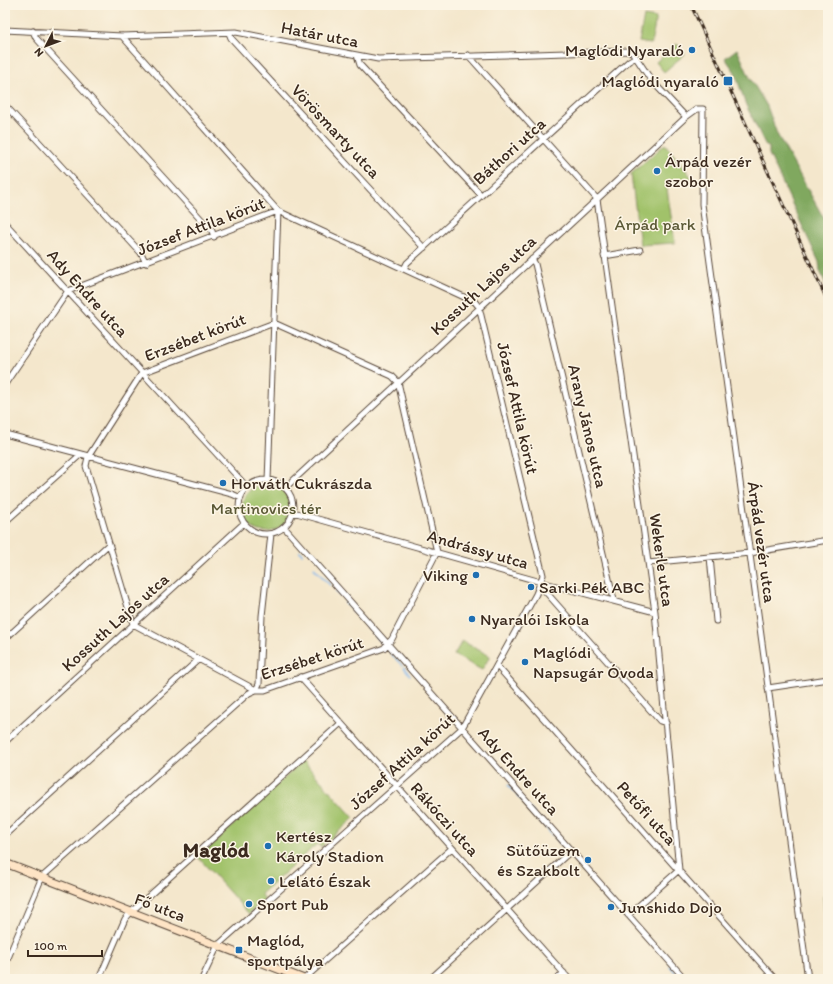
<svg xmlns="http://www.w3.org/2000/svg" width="833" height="984" viewBox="0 0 833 984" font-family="Itim,sans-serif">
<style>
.green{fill:#a1c26b;stroke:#6e7644}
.forest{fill:#80a85f;stroke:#5e693e}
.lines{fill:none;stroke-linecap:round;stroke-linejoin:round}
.stream{stroke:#7db5ed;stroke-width:1.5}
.street-casing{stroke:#574638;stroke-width:7}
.secondary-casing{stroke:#574638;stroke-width:9}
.street{stroke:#fff;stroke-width:5}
.secondary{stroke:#fee4c5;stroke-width:7}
.rail-casing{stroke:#3b2a1e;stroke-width:3}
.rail{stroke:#fcf5e5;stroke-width:1.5;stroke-dasharray:4.5;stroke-linecap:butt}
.poi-dot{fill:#1f6fb2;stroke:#fcf5e5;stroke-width:1.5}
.labels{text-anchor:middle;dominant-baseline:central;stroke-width:3;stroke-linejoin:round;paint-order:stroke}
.street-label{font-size:17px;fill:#3b2a1e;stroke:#fcf5e5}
.poi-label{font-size:17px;fill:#3b2a1e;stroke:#fcf5e5;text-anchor:start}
.park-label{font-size:17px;fill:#5a5835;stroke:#fcf5e5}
.district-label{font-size:21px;font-weight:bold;fill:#3b2a1e;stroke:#fcf5e5}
</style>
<rect width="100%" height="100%" fill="#fcf5e5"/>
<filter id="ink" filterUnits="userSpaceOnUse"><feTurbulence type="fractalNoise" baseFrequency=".025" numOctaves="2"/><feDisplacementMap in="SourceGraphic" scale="8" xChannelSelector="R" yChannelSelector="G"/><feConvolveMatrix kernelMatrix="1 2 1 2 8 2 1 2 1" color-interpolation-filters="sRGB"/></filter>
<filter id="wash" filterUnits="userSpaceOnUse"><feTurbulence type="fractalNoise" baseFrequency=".012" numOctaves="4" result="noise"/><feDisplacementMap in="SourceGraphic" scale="16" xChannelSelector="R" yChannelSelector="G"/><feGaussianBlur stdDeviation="0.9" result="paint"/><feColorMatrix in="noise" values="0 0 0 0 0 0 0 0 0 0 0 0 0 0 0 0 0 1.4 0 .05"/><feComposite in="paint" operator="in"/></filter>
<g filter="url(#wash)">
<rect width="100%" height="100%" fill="#f4e7cc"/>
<path class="green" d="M644,16L656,18L651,44L639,42Z
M677,44L685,54L664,72L656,62Z
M665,144L693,179L666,182L675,243L640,245L631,174Z
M242 508a24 24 0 1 1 48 0a24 24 0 1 1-48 0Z
M462,641L490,656L482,670L454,655Z
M303,761L354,818L321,847L317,844L261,894L265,899L249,914L198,857Z
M828,895V954L823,896Z"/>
<path class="forest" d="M737,49L750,78L767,106L777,134L828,226V289L820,271L819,262L769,154V147L766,146L745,103L735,72L725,58Z"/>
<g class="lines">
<path class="stream" d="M300,551L302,554
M314,568L330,585
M336,591L340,596
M345,602L350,608
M352,610L359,617
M361,619L384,645
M388,649L394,657
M396,659L402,665
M404,667L410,675
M508,785L515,793
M517,795L524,802
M526,805L534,814
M537,817L543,824
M545,826L552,835
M555,837L560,843
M562,846L567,851
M570,854L573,858
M608,896L612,901
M670,966L676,973
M678,975L681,979"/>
</g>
</g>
<g filter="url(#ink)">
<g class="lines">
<g class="street-casing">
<path id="street" d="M5,30L122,36L236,32L378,59L630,51L633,53L651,80L686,117
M33,31L36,38L212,231L214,237
M229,33L231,38L424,248
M122,36L278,211L268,481
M357,55L360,65L481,195
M468,55L597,199L655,612L679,870
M5,105L141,253L146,263
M5,223L248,488
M604,256L640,250
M532,259L535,264L614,600
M404,269L407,263L629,61L636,57
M274,323L392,376L398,382L437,552L392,639L384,648L265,690H256L133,624L86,466L88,457L142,373Z
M5,384L68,291L278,211L475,302L479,307L543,575L536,594L462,728L218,945L202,979
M5,434L232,494L241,498
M239 507a27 27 0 1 1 54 0a27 27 0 1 1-54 0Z
M285,488L686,117L697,109H703L702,204L808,979
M293,512L541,582L655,612
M5,522L80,455
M284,527L685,979
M710,557L716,621
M648,563L750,553L828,540
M541,582L545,591L660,721L666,723
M5,639L108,545
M497,666L775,979
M300,677L569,979
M768,688L828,679
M5,742L244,523
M5,835L198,660
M628,915L679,870
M5,965L42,877L249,693L256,690L259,684L262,616L271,534
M99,979L125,919L131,912L341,723
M304,979L452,848
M430,979L571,851
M557,979L564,973"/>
</g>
<g class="secondary-casing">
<path id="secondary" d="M5,863L304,979"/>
</g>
<use href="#street" class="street"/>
<use href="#secondary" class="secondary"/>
<g class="rail-casing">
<path id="rail" d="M691,5L828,302"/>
</g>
<use href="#rail" class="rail"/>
</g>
</g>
<g class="poi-dot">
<circle cx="692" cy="50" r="4"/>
<rect x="723" y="76" width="10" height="10" rx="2"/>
<circle cx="657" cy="171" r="4"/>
<circle cx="223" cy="483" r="4"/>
<circle cx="476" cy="575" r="4"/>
<circle cx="531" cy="587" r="4"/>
<circle cx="472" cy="619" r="4"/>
<circle cx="525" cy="662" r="4"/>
<circle cx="268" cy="846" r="4"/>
<circle cx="588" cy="860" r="4"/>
<circle cx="271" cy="881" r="4"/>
<circle cx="249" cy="904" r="4"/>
<circle cx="611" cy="907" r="4"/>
<rect x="235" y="946" width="8" height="8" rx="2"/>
</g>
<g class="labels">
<g class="street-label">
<text transform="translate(320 34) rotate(11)">Határ utca</text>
<text transform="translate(336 131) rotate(47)">Vörösmarty utca</text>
<text transform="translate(509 151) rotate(-42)">Báthori utca</text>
<text transform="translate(201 226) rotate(-21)">József Attila körút</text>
<text transform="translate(483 285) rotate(-43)">Kossuth Lajos utca</text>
<text transform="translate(88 293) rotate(48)">Ady Endre utca</text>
<text transform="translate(195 337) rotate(-21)">Erzsébet körút</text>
<text transform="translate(518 408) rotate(77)">József Attila körút</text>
<text transform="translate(588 426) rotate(77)">Arany János utca</text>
<text transform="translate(762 542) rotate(82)">Árpád vezér utca</text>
<text transform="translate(478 549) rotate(16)">Andrássy utca</text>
<text transform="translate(662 560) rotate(82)">Wekerle utca</text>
<text transform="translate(115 622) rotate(-42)">Kossuth Lajos utca</text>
<text transform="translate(312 658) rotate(-18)">Erzsébet körút</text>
<text transform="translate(402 761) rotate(-42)">József Attila körút</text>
<text transform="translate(519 771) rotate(48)">Ady Endre utca</text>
<text transform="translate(647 813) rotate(48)">Petőfi utca</text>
<text transform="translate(445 819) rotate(48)">Rákóczi utca</text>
<text transform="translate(160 907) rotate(21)">Fő utca</text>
</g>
<g class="poi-label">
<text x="684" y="50" text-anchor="end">Maglódi Nyaraló</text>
<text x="719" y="81" text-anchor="end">Maglódi nyaraló</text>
<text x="665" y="161">Árpád vezér<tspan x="665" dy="20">szobor</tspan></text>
<text x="231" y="483">Horváth Cukrászda</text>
<text x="468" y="575" text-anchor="end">Viking</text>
<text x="539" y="587">Sarki Pék ABC</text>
<text x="480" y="619">Nyaralói Iskola</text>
<text x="533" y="652">Maglódi<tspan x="533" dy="20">Napsugár Óvoda</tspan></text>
<text x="276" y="836">Kertész<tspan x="276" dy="20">Károly Stadion</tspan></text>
<text x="580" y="850" text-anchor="end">Sütőüzem<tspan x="580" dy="20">és Szakbolt</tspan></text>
<text x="279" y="881">Lelátó Észak</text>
<text x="257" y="904">Sport Pub</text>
<text x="619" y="907">Junshido Dojo</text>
<text x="247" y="940">Maglód,<tspan x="247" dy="20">sportpálya</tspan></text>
</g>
<g class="park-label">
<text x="655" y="224">Árpád park</text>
<text x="266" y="508">Martinovics tér</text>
</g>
<g class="district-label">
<text x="216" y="849">Maglód</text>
</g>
</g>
<rect width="833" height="984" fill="none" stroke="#fcf5e5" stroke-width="20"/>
<g transform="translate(46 46) rotate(228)" stroke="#fcf5e5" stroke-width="3" paint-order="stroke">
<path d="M0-3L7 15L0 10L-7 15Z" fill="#3b2a1e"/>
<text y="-6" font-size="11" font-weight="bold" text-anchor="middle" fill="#3b2a1e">N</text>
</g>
<path d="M28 950v6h74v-6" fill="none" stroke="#3b2a1e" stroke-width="2"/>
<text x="34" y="950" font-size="12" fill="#3b2a1e" stroke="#fcf5e5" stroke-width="3" paint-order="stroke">100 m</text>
</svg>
